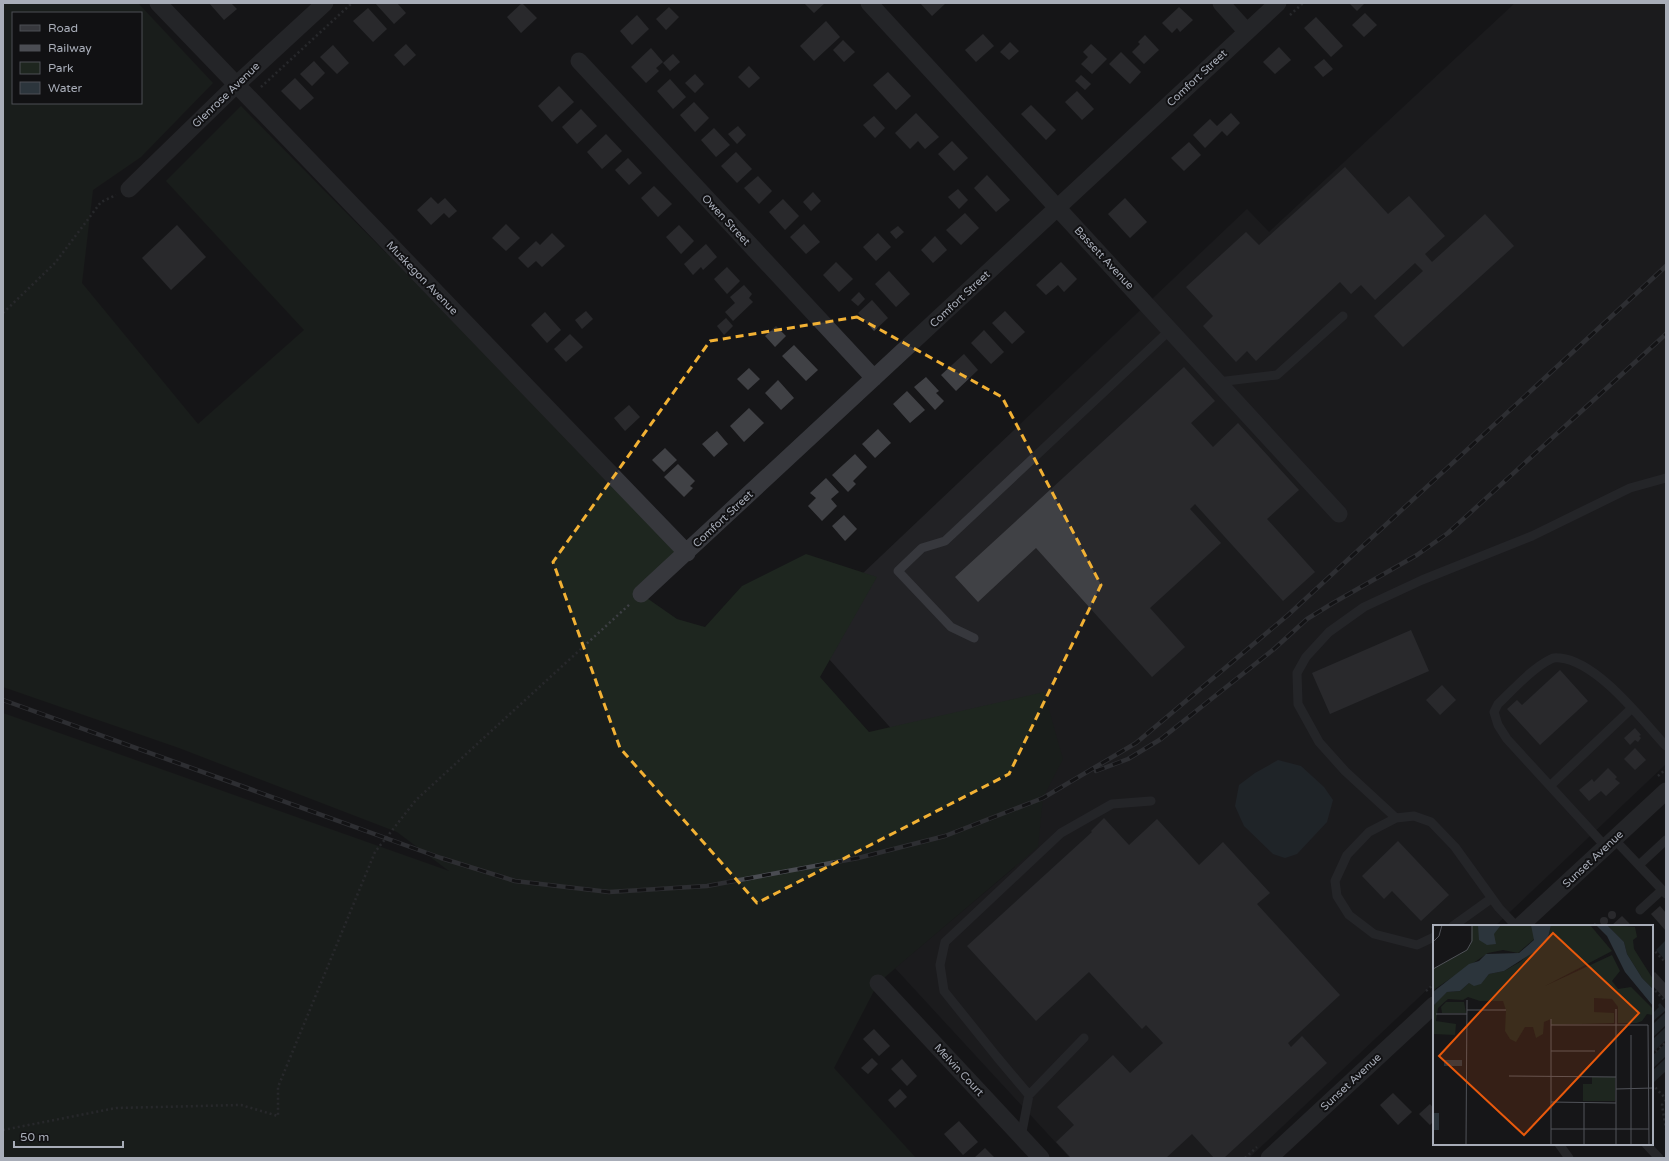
<svg xmlns="http://www.w3.org/2000/svg" width="1669" height="1161" viewBox="0 0 1669 1161" font-family="'Varela Round',sans-serif">
<style>
.built{fill:#222225}
.green{fill:#1e261f;fill-rule:evenodd}
.water{fill:#2c353c}
.building{fill:#404145}
.lines{fill:none;stroke-linecap:round;stroke-linejoin:round}
.path{stroke:#3d3f44;stroke-width:2.5;stroke-dasharray:2 3;stroke-linecap:butt}
.service{stroke:#37383d;stroke-width:9}
.minor{stroke:#37383d;stroke-width:17}
.rail-casing{stroke:#4a4c52;stroke-width:4.5}
.rail{stroke:#111113;stroke-width:3;stroke-dasharray:9;stroke-linecap:butt}
.marked{fill:none;stroke:#f2b134;stroke-width:3;stroke-dasharray:8 5;stroke-linejoin:round}
.labels{text-anchor:middle;dominant-baseline:central;stroke-width:4;stroke-linejoin:round;paint-order:stroke}
.street-label{font-size:11px;fill:#a8adb8;stroke:#111113}
.inset-road{fill:none;stroke:#505258;stroke-width:1}
.view{fill:#e8590c;fill-opacity:0.15;stroke:#e8590c;stroke-width:2}
.inset-edge{fill:none;stroke:#a8adb8;stroke-width:2}
</style>
<rect width="100%" height="100%" fill="#161618"/>
<path class="built" d="M1515,3H1666V764L1495,926H1434V983L1249,1158H1070L895,968L1015,867L803,630L1247,209L1269,232Z"/>
<path class="green" d="M3,3H138L213,83L141,157L93,190L82,283L198,424L304,330L166,181L241,106L386,253L393,247L687,553L641,594L677,619L705,627L742,586L806,554L877,577L820,677L869,732L1044,692L1063,759L1043,798L1038,847L878,983L834,1068L916,1158H3V713L449,871L397,832L179,748L3,687ZM13,13H141V103H13Z"/>
<path class="water" d="M1278,760L1301,766L1324,787L1333,800L1327,822L1297,854L1285,858L1273,854L1244,826L1235,806L1239,785L1255,773Z
M1666,940V961L1656,950Z
M1660,1003L1666,1010L1652,1022V1010L1654,1012L1659,1007L1658,1005Z
M1666,1012V1025L1652,1038V1025Z
M1666,1027V1040L1652,1053V1040Z
M1666,1043V1056L1652,1069V1056Z
M1666,1058V1071L1654,1082L1652,1080V1071Z"/>
<path class="building" d="M209,3H231L237,9L224,20Z
M375,3H397L406,13L394,24Z
M522,3L537,18L521,33L507,17Z
M804,3H825L814,13Z
M920,3H946L932,16Z
M1349,3H1365L1357,11Z
M669,7L679,17L666,30L656,19Z
M1179,7L1193,20L1180,32L1177,28L1172,33L1162,23Z
M368,8L387,29L373,42L353,21Z
M1365,13L1377,25L1364,37L1352,25Z
M637,15L649,29L632,45L620,31Z
M1316,17L1343,46L1331,57L1304,28Z
M826,21L840,37L814,61L800,46Z
M983,34L994,46L976,62L965,50Z
M1145,35L1159,50L1144,64L1132,52L1140,44L1138,42Z
M843,40L855,52L844,62L833,50Z
M1010,42L1019,51L1009,60L1000,52Z
M406,44L416,55L404,66L394,55Z
M1091,44L1107,59L1092,74L1081,64L1088,57L1083,52Z
M333,45L349,63L337,74L320,57Z
M1279,47L1291,60L1275,74L1263,62Z
M651,48L663,62L656,68L659,71L646,83L631,67Z
M1121,52L1141,72L1130,84L1109,64Z
M673,54L680,62L670,71L663,63Z
M1324,59L1333,69L1323,77L1314,67Z
M314,61L325,73L312,86L300,74Z
M749,66L760,78L749,88L738,77Z
M888,72L911,96L896,110L873,85Z
M695,74L704,84L695,93L685,83Z
M1081,75L1091,84L1085,90L1075,81Z
M295,78L314,98L300,110L281,91Z
M670,79L686,97L673,109L657,91Z
M559,86L574,102L552,122L538,106Z
M1077,91L1094,109L1082,120L1065,102Z
M694,102L709,118L695,132L680,115Z
M1031,105L1056,130L1046,140L1021,114Z
M581,109L597,126L577,144L562,127Z
M916,113L939,137L925,149L918,141L910,149L895,133Z
M1231,113L1240,123L1227,136L1222,131L1205,148L1193,135L1210,119L1217,126Z
M874,116L885,128L875,138L863,125Z
M738,126L746,135L737,144L728,134Z
M714,128L730,145L716,157L701,140Z
M606,134L622,151L602,169L587,152Z
M952,141L968,158L954,171L938,154Z
M1189,142L1201,155L1184,171L1171,158Z
M736,152L752,169L737,183L721,166Z
M628,158L642,173L629,185L615,170Z
M1345,167L1388,214L1409,196L1445,236L1425,254L1432,262L1485,214L1514,246L1403,347L1374,316L1423,271L1415,263L1375,300L1361,285L1351,294L1340,282L1256,361L1247,351L1236,362L1203,326L1213,316L1186,287L1246,232L1259,245Z
M987,175L1010,200L996,212L974,188Z
M758,176L772,191L759,204L744,188Z
M654,186L672,204L658,217L641,198Z
M958,189L968,200L959,209L948,197Z
M813,192L821,201L811,211L803,202Z
M431,197L438,204L445,198L457,211L449,218L444,213L431,225L417,210Z
M1125,198L1147,222L1130,238L1108,214Z
M783,199L799,216L785,230L769,212Z
M965,213L979,228L961,245L946,230Z
M506,224L520,238L506,251L492,238Z
M804,224L820,242L806,254L790,237Z
M177,225L206,257L171,290L142,258Z
M679,225L694,241L681,254L666,237Z
M898,226L904,232L896,239L890,232Z
M552,233L565,246L542,267L536,261L528,268L518,258L536,241L540,245Z
M878,233L891,247L876,261L863,247Z
M935,236L947,250L933,263L921,250Z
M706,244L717,257L703,270L701,267L693,275L684,264Z
M836,262L853,279L839,292L823,275Z
M1061,262L1077,279L1064,292L1058,285L1046,295L1036,285Z
M727,267L740,281L727,294L714,279Z
M889,271L910,294L896,307L875,284Z
M744,285L752,294L749,298L753,302L733,321L725,312L735,303L730,297Z
M859,292L865,299L858,306L851,300Z
M872,300L888,318L874,331L858,313Z
M586,311L593,319L582,329L575,320Z
M1005,311L1025,332L1012,344L992,323Z
M545,312L561,330L547,343L531,325Z
M726,318L733,326L724,335L717,326Z
M776,326L786,336L775,347L765,336Z
M984,330L1004,352L991,364L971,343Z
M570,334L583,347L566,362L554,349Z
M794,345L818,370L806,381L782,356Z
M964,354L978,370L956,391L941,375Z
M1184,367L1215,401L1191,423L1213,447L1238,423L1299,490L1267,519L1315,572L1283,601L1195,504L1190,509L1221,543L1150,608L1185,647L1152,677L1036,548L978,602L955,577Z
M749,368L760,379L748,390L737,379Z
M926,377L939,391L936,393L944,401L935,410L914,387Z
M778,380L794,398L781,410L765,393Z
M907,391L925,410L910,423L893,404Z
M629,405L640,417L625,431L614,418Z
M749,408L764,423L744,442L730,426Z
M878,429L891,443L875,458L862,444Z
M717,431L728,444L714,457L702,444Z
M665,448L677,460L664,472L652,460Z
M855,454L867,467L853,481L856,484L848,492L832,475Z
M678,464L695,481L690,486L693,488L684,497L664,477Z
M826,478L839,492L831,499L837,506L822,521L808,506L816,498L810,493Z
M844,515L857,529L845,541L832,526Z
M1411,630L1429,671L1330,714L1312,673Z
M1560,670L1588,701L1540,745L1507,709L1517,700L1522,705Z
M1442,685L1456,700L1440,715L1426,700Z
M1635,728L1641,735L1639,736L1641,738L1638,742L1635,740L1630,745L1624,738Z
M1635,748L1646,760L1635,770L1624,759Z
M1608,768L1617,777L1615,779L1620,783L1606,796L1601,791L1589,801L1579,790L1592,779L1594,782Z
M1104,818L1129,845L1157,819L1199,865L1223,842L1270,893L1257,904L1340,995L1288,1043L1291,1047L1302,1036L1327,1063L1224,1158H1214L1192,1134L1166,1158H1071L1056,1142L1074,1125L1057,1107L1113,1055L1130,1073L1163,1043L1146,1025L1142,1029L1089,972L1036,1021L967,946L1092,832L1091,831Z
M1398,841L1449,895L1421,921L1392,891L1384,899L1362,876Z
M1660,906L1666,913V931L1651,914Z
M1608 915a4 4 0 1 1 8 0a4 4 0 1 1-8 0Z
M1622,916L1632,926H1611Z
M1600 921a4 4 0 1 1 8 0a4 4 0 1 1-8 0Z
M1655,972L1666,984V998L1665,999L1652,985V975Z
M874,1029L890,1046L879,1056L863,1039Z
M872,1058L878,1064L868,1074L861,1068Z
M902,1059L917,1076L907,1086L891,1069Z
M900,1089L907,1097L895,1108L888,1100Z
M1393,1093L1412,1112L1398,1125L1380,1105Z
M1430,1104L1434,1109V1121L1430,1125L1419,1114Z
M959,1121L978,1142L963,1155L944,1134Z
M985,1148L995,1158H974Z"/>
<g class="lines">
<path class="path" d="M1290,15L1303,3
M261,87L352,3
M3,313L55,263L101,202L116,195
M1658,776L1666,769
M1594,924L1596,926
M1652,948L1666,963
M1652,987L1666,1002
M1426,991L1434,984
M1652,1055L1666,1042
M1652,1084L1666,1099
M1666,1100L1662,1105L1666,1129
M3,1130L116,1108L241,1105L278,1116V1087L375,852L416,800L630,604
M1245,1158L1257,1147"/>
<path class="service" d="M1218,382L1277,375L1343,316
M974,638L951,627L898,571L922,548L945,541L1170,330
M1550,786L1632,708
M1396,818L1345,771L1319,742L1298,704L1297,673L1306,657L1329,632L1364,607L1422,580L1532,536L1630,488L1666,478
M1614,839L1666,894
M1606,847L1507,739L1498,725L1494,712L1498,704C1514,689 1531,669 1551,659C1554,657 1557,658 1560,658C1598,662 1641,719 1666,746
M1639,865L1666,840
M1640,910L1662,890
M1453,926L1492,898
M1434,937L1417,945L1374,934L1349,915L1337,896L1335,881L1347,855L1369,832L1396,818L1414,816L1431,822L1455,847L1499,908L1516,926
M1029,1095L1084,1038
M1021,1137L1029,1095L997,1057L944,991L940,965L945,942L1061,833L1112,804L1151,801
M1559,1144L1569,1158
M1646,1144L1659,1158"/>
<path class="minor" d="M158,3L687,553
M869,3L1339,514
M1221,3L1247,32
M579,61L874,378
M129,189L236,85L325,3
M641,594L1278,3
M1520,926L1666,791
M878,983L1041,1158
M1269,1158L1434,1005"/>
<g class="rail-casing">
<path id="rail" d="M3,700L441,858L515,881L609,892L707,886L858,858L945,836L1043,798L1136,743L1288,615L1666,266
M1096,771L1128,759L1161,739L1274,649L1307,619L1333,603L1417,555L1448,533L1666,334"/>
</g>
<use href="#rail" class="rail"/>
</g>
<path d="M0 0H1669V1161H0ZM857,317L1002,397L1101,585L1009,774L757,903L620,748L553,562L710,341Z" fill="#161618" fill-opacity=".55" fill-rule="evenodd"/>
<path class="marked" d="M857,317L1002,397L1101,585L1009,774L757,903L620,748L553,562L710,341Z"/>
<g class="labels">
<g class="street-label">
<text transform="translate(1197 78) rotate(-43)">Comfort Street</text>
<text transform="translate(226 95) rotate(-44)">Glenrose Avenue</text>
<text transform="translate(726 220) rotate(47)">Owen Street</text>
<text transform="translate(1104 258) rotate(47)">Bassett Avenue</text>
<text transform="translate(422 278) rotate(46)">Muskegon Avenue</text>
<text transform="translate(960 299) rotate(-43)">Comfort Street</text>
<text transform="translate(723 519) rotate(-43)">Comfort Street</text>
<text transform="translate(1593 859) rotate(-43)">Sunset Avenue</text>
<text transform="translate(959 1070) rotate(47)">Melvin Court</text>
<text transform="translate(1351 1082) rotate(-43)">Sunset Avenue</text>
</g>
</g>
<g transform="translate(1433 925)">
<rect width="220" height="220" fill="#161618"/>
<path d="M39,0H110L107,9L85,28L70,25L55,28L2,64L0,70V44L34,25L38,19ZM118,0H157L179,26L112,61L179,30L187,46L179,56L185,64L198,62L220,84V90L214,89L209,96L204,98H185V82L179,74L161,73V87L181,88V98L118,100V94L111,97L110,109L103,113L100,102H92L83,117L77,114L72,106L73,85L70,76H47L35,72L30,75L15,74L5,83L3,96L23,99L22,110L0,109V81L5,75L14,67L27,66L36,58L47,59L56,49L71,46L87,37L115,13ZM174,0L202,2L204,12L200,15L201,24L220,54V64L209,53L194,29L191,17ZM13,77H31L33,88H9L8,82ZM159,152H182V176H150V159H159Z" fill="#1e261f"/>
<path d="M45,0H68L61,9L63,19L54,20L46,15ZM98,0H118L115,13L101,27L71,46L56,49L48,59L41,61L36,58L27,66L14,67L0,81V67L36,39L46,36L53,29L86,28L101,15ZM163,0H174L191,17L194,29L209,53L220,64V81L192,47L174,11ZM11,135H29V141H11ZM0,188H6V205H0Z" fill="#2c353c"/>
<path class="inset-road" d="M0,17L6,11L9,0M0,44L34,25L39,16V0M34,85H73M3,89H34M118,100H215L216,220M118,126H162M76,151L183,152M183,164L220,163M118,177L183,178M118,204H216M33,220L34,75M118,220V94M151,220V177M183,220V84M198,220V110"/>
<path class="view" d="M120,8L206,88L91,210L6,131Z"/>
<rect width="220" height="220" class="inset-edge"/>
</g>
<rect width="1669" height="1161" fill="none" stroke="#a8adb8" stroke-width="8"/>
<rect x="12" y="12" width="130" height="92" fill="#111113" stroke="#4d4f55"/>
<rect x="20" y="25" width="20" height="6" fill="#37383d" stroke="#4d4f55"/>
<text x="48" y="32" font-size="12" fill="#a8adb8">Road</text>
<rect x="20" y="45" width="20" height="6" fill="#4a4c52" stroke="#4d4f55"/>
<text x="48" y="52" font-size="12" fill="#a8adb8">Railway</text>
<rect x="20" y="62" width="20" height="12" fill="#1e261f" stroke="#4d4f55"/>
<text x="48" y="72" font-size="12" fill="#a8adb8">Park</text>
<rect x="20" y="82" width="20" height="12" fill="#2c353c" stroke="#4d4f55"/>
<text x="48" y="92" font-size="12" fill="#a8adb8">Water</text>
<path d="M14 1141v6h109v-6" fill="none" stroke="#a8adb8" stroke-width="2"/>
<text x="20" y="1141" font-size="12" fill="#a8adb8" stroke="#111113" stroke-width="3" paint-order="stroke">50 m</text>
</svg>
